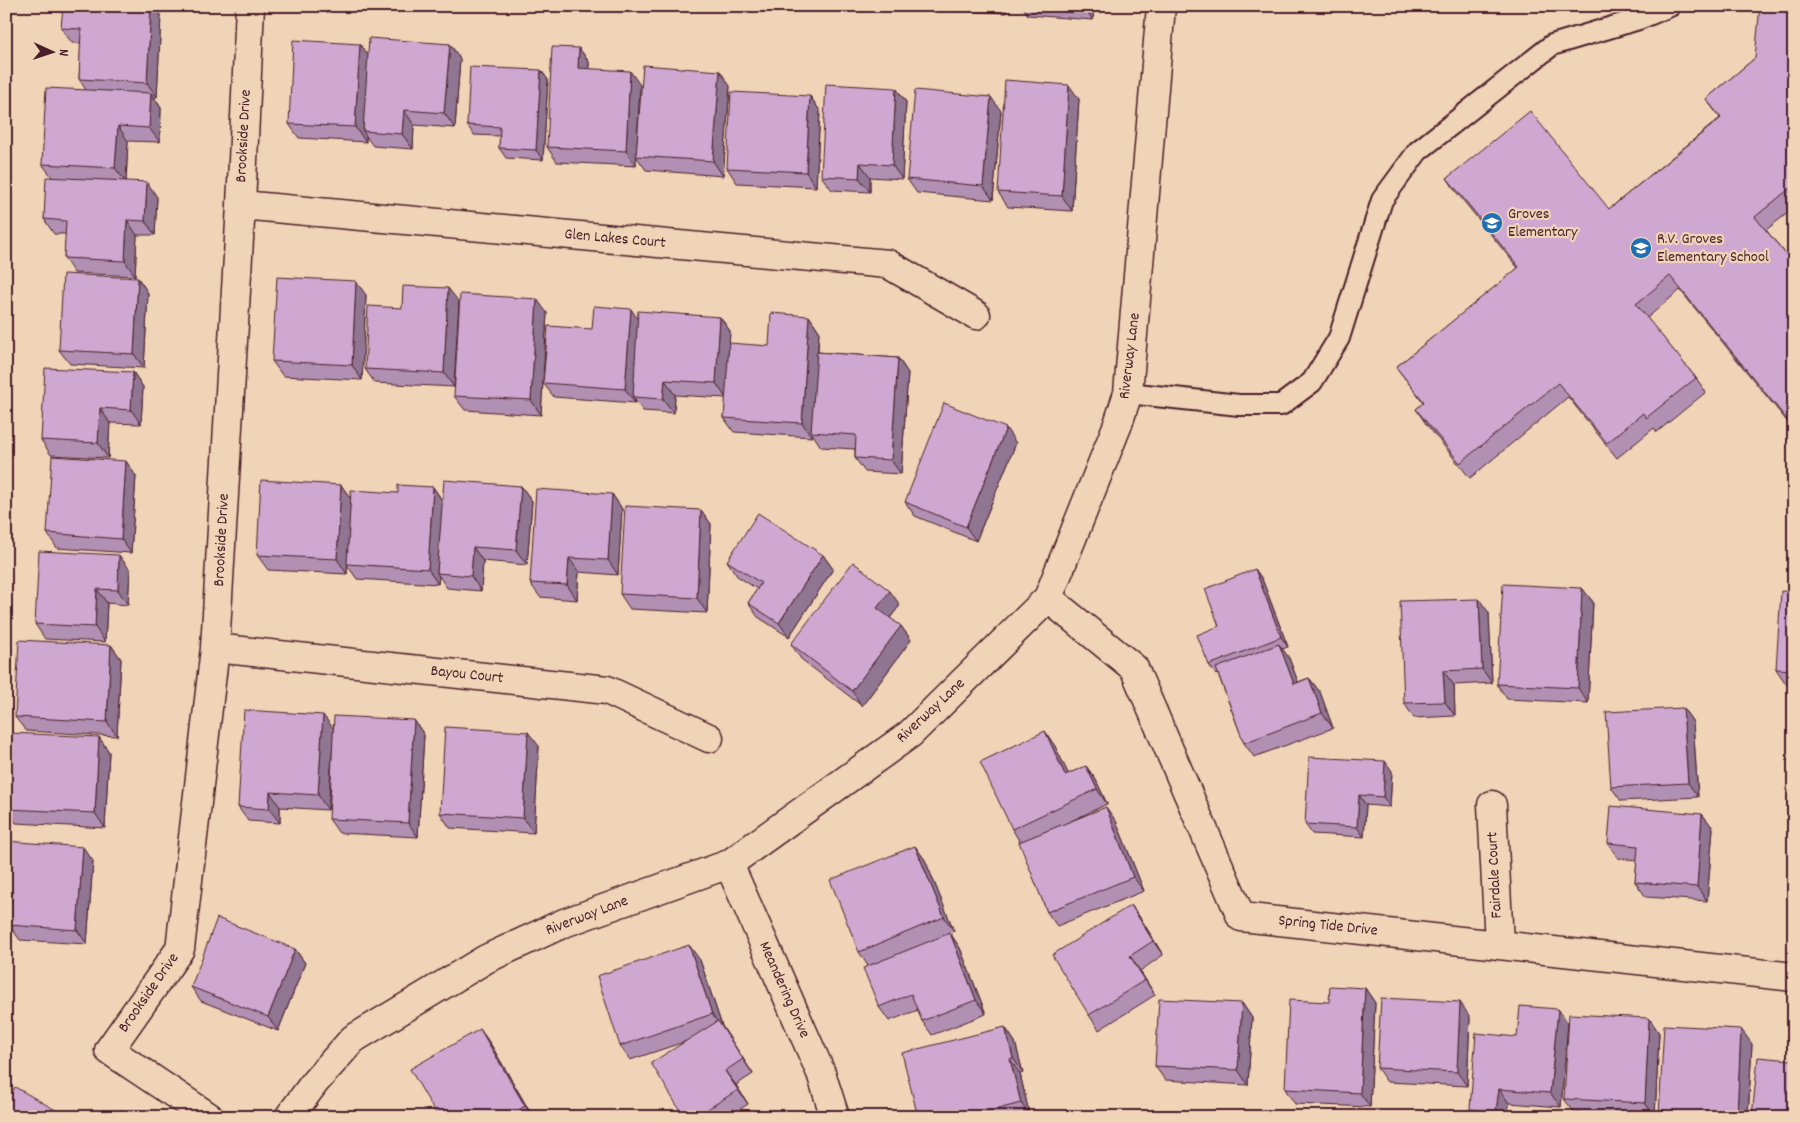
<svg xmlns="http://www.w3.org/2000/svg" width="1800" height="1123" viewBox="0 0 1800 1123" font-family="Dekko,sans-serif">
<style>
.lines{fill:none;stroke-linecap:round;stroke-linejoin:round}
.lane-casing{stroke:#4a1f2b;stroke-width:24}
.street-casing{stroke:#4a1f2b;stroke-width:31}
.lane{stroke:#f0d4b7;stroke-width:20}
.street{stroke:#f0d4b7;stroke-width:28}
.wall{fill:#b190b3;stroke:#4a1f2b}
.shaded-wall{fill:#907692;stroke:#4a1f2b}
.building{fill:#cea8d0;stroke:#4a1f2b}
.labels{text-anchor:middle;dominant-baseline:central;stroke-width:4.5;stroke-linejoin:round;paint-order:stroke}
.street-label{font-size:16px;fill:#4a1f2b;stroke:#f0d4b7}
.poi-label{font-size:16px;fill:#4a1f2b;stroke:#f0d4b7;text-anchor:start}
</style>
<rect width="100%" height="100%" fill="#f0d4b7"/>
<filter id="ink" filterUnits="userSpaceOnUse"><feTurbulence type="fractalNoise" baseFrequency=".02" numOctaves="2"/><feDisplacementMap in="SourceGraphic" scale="10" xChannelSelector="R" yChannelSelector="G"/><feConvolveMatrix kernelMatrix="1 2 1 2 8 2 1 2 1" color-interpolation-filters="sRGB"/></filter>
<g filter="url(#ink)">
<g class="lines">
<g class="lane-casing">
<path id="lane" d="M1128,393L1239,405H1281L1312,382L1339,338L1382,200L1418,151L1552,45L1639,19L1670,6"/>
</g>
<g class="street-casing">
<path id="street" d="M241,205L888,264L976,315
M1048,598L1134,668L1241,917L1794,977
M215,648L607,690L709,738
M1492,805L1499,944
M729,864L821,1073L835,1117
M209,1117L109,1050L180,949L215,648L241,205L250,6
M289,1117L315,1082L353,1039L486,959L564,923L729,864L910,734L1048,598L1118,424L1128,393L1161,6"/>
</g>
<use href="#lane" class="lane"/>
<use href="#street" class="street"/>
</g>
<path class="wall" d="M941,6H1007L1006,13L943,10Z
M1022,6H1094L1093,20L1028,15Z
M1794,6V208L1766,230L1794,264V430L1680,290L1647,318L1696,378L1706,392L1657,432L1654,428L1617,458L1568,397L1470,478L1426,424L1416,409L1424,403L1396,367L1518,268L1457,193L1447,178L1609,209L1720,118L1706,99L1755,58Z
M161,15L157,97H154L161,108L160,142L128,141L126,181L157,197L155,235H137L135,276L74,273L64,258L66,234H54L44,219L52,177L42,164L86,90L79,79L81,43H72L61,28Z
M450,44L460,59L455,128L414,125L413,149L373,146L366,136V142L299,138L289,124L368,56Z
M579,48L589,62V68L640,85L637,142L730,86L723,176L646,170L636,156V166L557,162L547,147Z
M541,70L548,80L543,160L506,158L499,148L500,136L474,135L467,125Z
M896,88L906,102L902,179L870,177V192L832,190L821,176Z
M810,96L820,111L816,187L737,183L727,168Z
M1079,99L1072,211L1008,207L998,192Z
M1001,111L993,200L917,193L907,179Z
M138,278L148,293L144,368L70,364L59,350Z
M366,295L362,380L283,376L272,361Z
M459,302L454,387L375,383L365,369Z
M547,313L541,415L465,410L454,396Z
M809,316L819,331L818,352L898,358L908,373L901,474L865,472L855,458V449L821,447L812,433V437L734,432L724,418L726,398L675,395L674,413L643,411L635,400V403L554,397L543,383L592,329L638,319L720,317L730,331L727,378Z
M133,372L143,387L141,424L110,423L108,458L51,455L41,440Z
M1016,443L976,541L915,516L905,502Z
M136,476L131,553L57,548L47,533Z
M341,485L351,499L398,493L433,487L442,500L521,486L532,501L527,565L483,561L481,591L447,588L439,576L438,584L357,579L347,565V574L268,570L257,555Z
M612,494L622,509L618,575L579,572L577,600L540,597L530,583Z
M701,510L711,524L707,613L630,609L620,594Z
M823,555L833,569L789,637L758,617L748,603L757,589L737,576L727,561Z
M1255,569L1262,579L1288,647L1282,649L1289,658L1298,682L1309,678L1320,692L1333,728L1254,757L1244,743L1218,674L1216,675L1209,665L1219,626Z
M130,570L128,605L107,603L105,642L45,639L35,624Z
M1582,588L1593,602L1588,703L1507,699L1497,684Z
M1794,592V684H1786L1776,669Z
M900,605L890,618L901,626L911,640L862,706L801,659L791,644Z
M1489,613L1492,683L1454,685L1455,716L1414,718L1404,703Z
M111,645L121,659L117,736L26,731L15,717Z
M1683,708L1693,722L1698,797L1621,801L1611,787Z
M414,720L424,735L418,837L339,833L329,819Z
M334,729L328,810L280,807V823L248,821L238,807Z
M99,737L109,752L105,828L16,823L6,810V797Z
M539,746L534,833L450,828L440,813Z
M1055,746L1068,774L1086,766L1096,780L1107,804L1069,822L1116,821L1144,891L1057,926L1047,912L1020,842L1012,829Z
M1392,771L1390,807L1366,805L1364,837L1312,834L1305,824Z
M1702,814L1713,828L1707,901L1646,897L1635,882L1637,860L1618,858L1608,843Z
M6,841L93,861L87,944L20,940L9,925L11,906H6Z
M915,846L925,860L954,931L945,935L950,933L960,948L986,1014L932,1035L922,1021L918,1010L889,1021L879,1007L868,966L859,952Z
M1131,905L1141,919L1163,955L1140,971L1155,995L1099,1030L1089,1015Z
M295,949L305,963L278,1031L201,1001L191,987Z
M700,960L722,1026L753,1074L736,1085L748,1104L728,1117H684L687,1041L630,1060L620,1046Z
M1365,988L1375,1003L1370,1107L1295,1104L1285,1089L1329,1002Z
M1242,1003L1252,1018L1248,1085L1165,1080L1155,1066Z
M1558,1009L1568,1023L1561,1107L1509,1103L1508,1117H1475L1470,1109L1517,1037Z
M1470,1017L1467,1086L1387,1082L1377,1068Z
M1649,1018L1659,1033L1655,1117L1575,1113L1564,1099Z
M1005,1027L1015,1042L1023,1073L1020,1074L1030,1117H918Z
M490,1043L533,1117H438Z
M1752,1044L1748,1117H1660L1659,1115Z"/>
<path class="shaded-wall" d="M151,6H155L161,15L157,97L147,83Z
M1002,6H1007L1006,13Z
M1083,6H1094L1093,20Z
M360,44L370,58L363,131L366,136V142L355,127Z
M450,44L460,59L455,128L444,113Z
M579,48L589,62L588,82L578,68Z
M541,70L548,80L543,160L536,150Z
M630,71L640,85L636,166L626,151Z
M720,71L730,86L723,176L713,161Z
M1069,85L1079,99L1072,211L1062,196Z
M896,88L906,102L902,179L892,165Z
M151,93L161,108L160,142L149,128Z
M810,96L820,111L816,187L806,172Z
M991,97L1001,111L993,200L983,186Z
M404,110L414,125L413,149L402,134Z
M118,126L128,141L126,182L115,168Z
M860,163L870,177V192L859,178Z
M147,182L157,197L155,235L145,221Z
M127,220L137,235L135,276L125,261Z
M138,278L148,293L144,368L134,354Z
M356,281L366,295L362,380L352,365Z
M448,288L459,302L454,387L444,373Z
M537,299L547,313L541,415L531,400Z
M631,309L641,324L633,397L635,400V403L625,389Z
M809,316L819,331L812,432H811L812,433V437L802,423Z
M720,317L730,331L726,398L716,383Z
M898,358L908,373L901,474L891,460Z
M133,372L143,387L141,424L131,410Z
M665,380L675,395L674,413L663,399Z
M100,408L110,423L108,458L98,443Z
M1006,428L1016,443L976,541L966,527Z
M126,461L136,476L131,553L121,539Z
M341,485L351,499L347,574L337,559Z
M521,486L532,501L527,565L516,550Z
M433,487L443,502L437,573L439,576L438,584L428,569Z
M612,494L622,509L618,575L608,560Z
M701,510L711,524L707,613L697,598Z
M473,547L483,561L481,591L471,576Z
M119,555L130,570L128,605L118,590Z
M823,555L833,569L789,637L779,623Z
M569,558L579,572L577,600L567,585Z
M1255,569L1262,579L1288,647L1281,637Z
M1582,588L1593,602L1588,703L1578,688Z
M97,589L107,603L105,642L95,627Z
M890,591L900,605L887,622L877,608Z
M1479,599L1489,613L1492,683L1482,669Z
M901,626L911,640L862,706L852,691Z
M1279,644L1289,658L1304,698L1294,684Z
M111,645L121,659L117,736L107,722Z
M1443,671L1454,685L1455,716L1445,702Z
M1309,678L1320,692L1333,728L1322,713Z
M1683,708L1693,722L1698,797L1688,783Z
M323,715L334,729L328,810L318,795Z
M414,720L424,735L418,837L408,823Z
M1045,731L1055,746L1076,790L1065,775Z
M528,732L539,746L534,833L523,818Z
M99,737L109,752L105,828L95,813Z
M1385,761L1392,771L1390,807L1383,797Z
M1086,766L1096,780L1107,804L1097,789Z
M270,792L280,807V823L269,809Z
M1359,795L1366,805L1364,837L1357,827Z
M1106,807L1116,821L1144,891L1133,877Z
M1702,814L1713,828L1707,901L1697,887Z
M915,846L925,860L954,931L944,917Z
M83,847L93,861L87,944L77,930Z
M1131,905L1141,919L1163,955L1153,941Z
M950,933L960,948L986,1014L976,1000Z
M689,945L700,960L722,1026L753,1074L712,1014Z
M295,949L305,963L278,1031L268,1017Z
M1130,956L1140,971L1155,995L1145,980Z
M1365,988L1375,1003L1370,1107L1360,1093Z
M1460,1002L1470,1017L1467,1086L1457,1072Z
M1242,1003L1252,1018L1248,1085L1238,1070Z
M1558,1009L1568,1023L1561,1107L1550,1093Z
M1649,1018L1659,1033L1655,1117L1645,1103Z
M1005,1027L1015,1042L1023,1073L1013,1058Z
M480,1029L490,1043L533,1117L525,1106Z
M1741,1029L1752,1044L1748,1117H1737Z
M1010,1059L1020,1074L1030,1117L1021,1103Z
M725,1071L736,1085L748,1104L738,1090Z
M1499,1089L1509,1103L1508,1117H1500L1496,1111Z"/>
<path class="building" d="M63,6H151L147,83L79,79L81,29L61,28Z
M1760,6H1794V185L1755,217L1794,264V428L1670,276L1636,304L1696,378L1646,418L1643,413L1607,443L1558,383L1460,463L1416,409L1424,402L1396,367L1519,267L1447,178L1530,111L1609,209L1721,118L1706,99L1755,58Z
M369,38L450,44L444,113L404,110L402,134L363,131Z
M293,40L360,44L355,127L289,124Z
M552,47L579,48L578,68L630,71L626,151L547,147Z
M643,65L720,71L713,161L636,156Z
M470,67L541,70L536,150L499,148L500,127L467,125Z
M1005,80L1069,85L1062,196L998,192Z
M826,84L896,88L892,165L860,163L859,178L821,176Z
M46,88L151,93L149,128L118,126L115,168L42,164Z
M915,90L991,97L983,186L907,179Z
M731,92L810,96L806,172L727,168Z
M46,177L147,182L145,221L127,220L125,261L64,258L66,221L44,219Z
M63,274L138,278L134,354L59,350Z
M277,277L356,281L352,365L272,361Z
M403,286L448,288L444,373L365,369L368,306L402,308Z
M460,294L537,299L531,400L454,396Z
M594,306L631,309L625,389L543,383L548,326L592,329Z
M638,311L720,317L716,383L665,380L663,399L633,397Z
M771,313L809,316L802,423L724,418L729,343L769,346Z
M817,352L898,358L891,460L855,458L856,435L811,432Z
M45,368L133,372L131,410L100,408L98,443L41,440Z
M944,403L1006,428L966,527L905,502Z
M52,456L126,461L121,539L47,533Z
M261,480L341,485L337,559L257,555Z
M444,480L521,486L516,550L473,547L471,576L437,573Z
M398,485L433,487L428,569L347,564L351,490L398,493Z
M536,489L612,494L608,560L569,558L567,585L530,583Z
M625,506L701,510L697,598L620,594Z
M758,513L823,555L779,623L748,603L761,583L727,561Z
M39,551L119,555L118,590L97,589L95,627L35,624Z
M853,562L890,591L877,608L901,626L852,691L791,644Z
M1255,569L1281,637L1209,665L1197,635L1219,626L1205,589Z
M1503,584L1582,588L1578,688L1497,684Z
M1781,591L1794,592V670L1776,669Z
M1479,599L1482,669L1443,671L1445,702L1404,703L1400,601Z
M19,640L111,645L107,722L15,717Z
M1279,644L1294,684L1309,678L1322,713L1244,743L1216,668Z
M1683,708L1688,783L1611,787L1606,712Z
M244,710L323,715L318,795L270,792L269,809L238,807Z
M334,716L414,720L408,823L329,819Z
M445,727L528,732L523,818L440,813Z
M1045,731L1065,775L1086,766L1097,789L1012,829L980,762Z
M10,733L99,737L95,813L6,809Z
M1309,757L1385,761L1383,797L1359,795L1357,827L1305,824Z
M1611,806L1702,814L1697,887L1635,882L1638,846L1608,843Z
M1106,807L1133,877L1047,912L1019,842Z
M6,841L83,847L77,930L9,925L12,892H6Z
M915,846L944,917L859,952L830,880Z
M1131,905L1153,941L1130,956L1145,980L1089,1015L1052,955Z
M217,918L295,949L268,1017L191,987Z
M950,933L976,1000L922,1021L911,994L879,1007L863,968Z
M689,945L712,1014L620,1046L597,976Z
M1330,986L1365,988L1360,1093L1285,1089L1289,1000L1329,1002Z
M1381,998L1460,1002L1457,1072L1377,1068Z
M1159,999L1242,1003L1238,1070L1155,1066Z
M1520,1006L1558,1009L1550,1093L1499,1089L1496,1111L1470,1109L1476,1033L1517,1037Z
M1569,1014L1649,1018L1645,1103L1564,1099Z
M718,1021L743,1059L725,1071L738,1090L695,1117H684L651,1063Z
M1664,1025L1741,1029L1737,1117H1695L1659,1115Z
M1005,1027L1013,1058L1010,1059L1021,1103L967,1117H918L902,1053Z
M480,1029L525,1106L507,1117H438L410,1069Z
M1794,1031V1117H1752L1758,1057L1791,1060Z
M15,1087L68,1117H6V1103Z"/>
</g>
<defs>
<g id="school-disc" transform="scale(1.125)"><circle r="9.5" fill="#1f6fb2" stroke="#f0d4b7"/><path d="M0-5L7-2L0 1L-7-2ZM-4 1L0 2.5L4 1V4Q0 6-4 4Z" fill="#fff"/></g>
</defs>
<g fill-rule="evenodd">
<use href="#school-disc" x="1492" y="223"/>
<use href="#school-disc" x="1641" y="248"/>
</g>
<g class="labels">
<g class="street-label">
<text transform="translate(244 136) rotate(-87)">Brookside Drive</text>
<text transform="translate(615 239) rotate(5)">Glen Lakes Court</text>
<text transform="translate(1130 356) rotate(-83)">Riverway Lane</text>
<text transform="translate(222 540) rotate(-87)">Brookside Drive</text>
<text transform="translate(467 675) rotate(6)">Bayou Court</text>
<text transform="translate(931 711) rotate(-43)">Riverway Lane</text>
<text transform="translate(1495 875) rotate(-93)">Fairdale Court</text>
<text transform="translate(587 916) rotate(-21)">Riverway Lane</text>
<text transform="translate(1328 926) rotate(6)">Spring Tide Drive</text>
<text transform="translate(784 990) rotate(66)">Meandering Drive</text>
<text transform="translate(149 993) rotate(-55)">Brookside Drive</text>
</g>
<g class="poi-label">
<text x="1508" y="214">Groves<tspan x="1508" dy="18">Elementary</tspan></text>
<text x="1657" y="239">R.V. Groves<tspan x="1657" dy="18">Elementary School</tspan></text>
</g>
</g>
<rect width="1800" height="1123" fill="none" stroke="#f0d4b7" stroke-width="25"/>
<rect x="12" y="12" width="1775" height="1098" fill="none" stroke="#4a1f2b" stroke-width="2" filter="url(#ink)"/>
<g transform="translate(52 52) rotate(93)" stroke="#f0d4b7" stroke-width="4" paint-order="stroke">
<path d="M0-4L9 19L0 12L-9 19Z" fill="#4a1f2b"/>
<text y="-8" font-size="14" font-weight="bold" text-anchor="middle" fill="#4a1f2b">N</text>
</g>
</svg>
